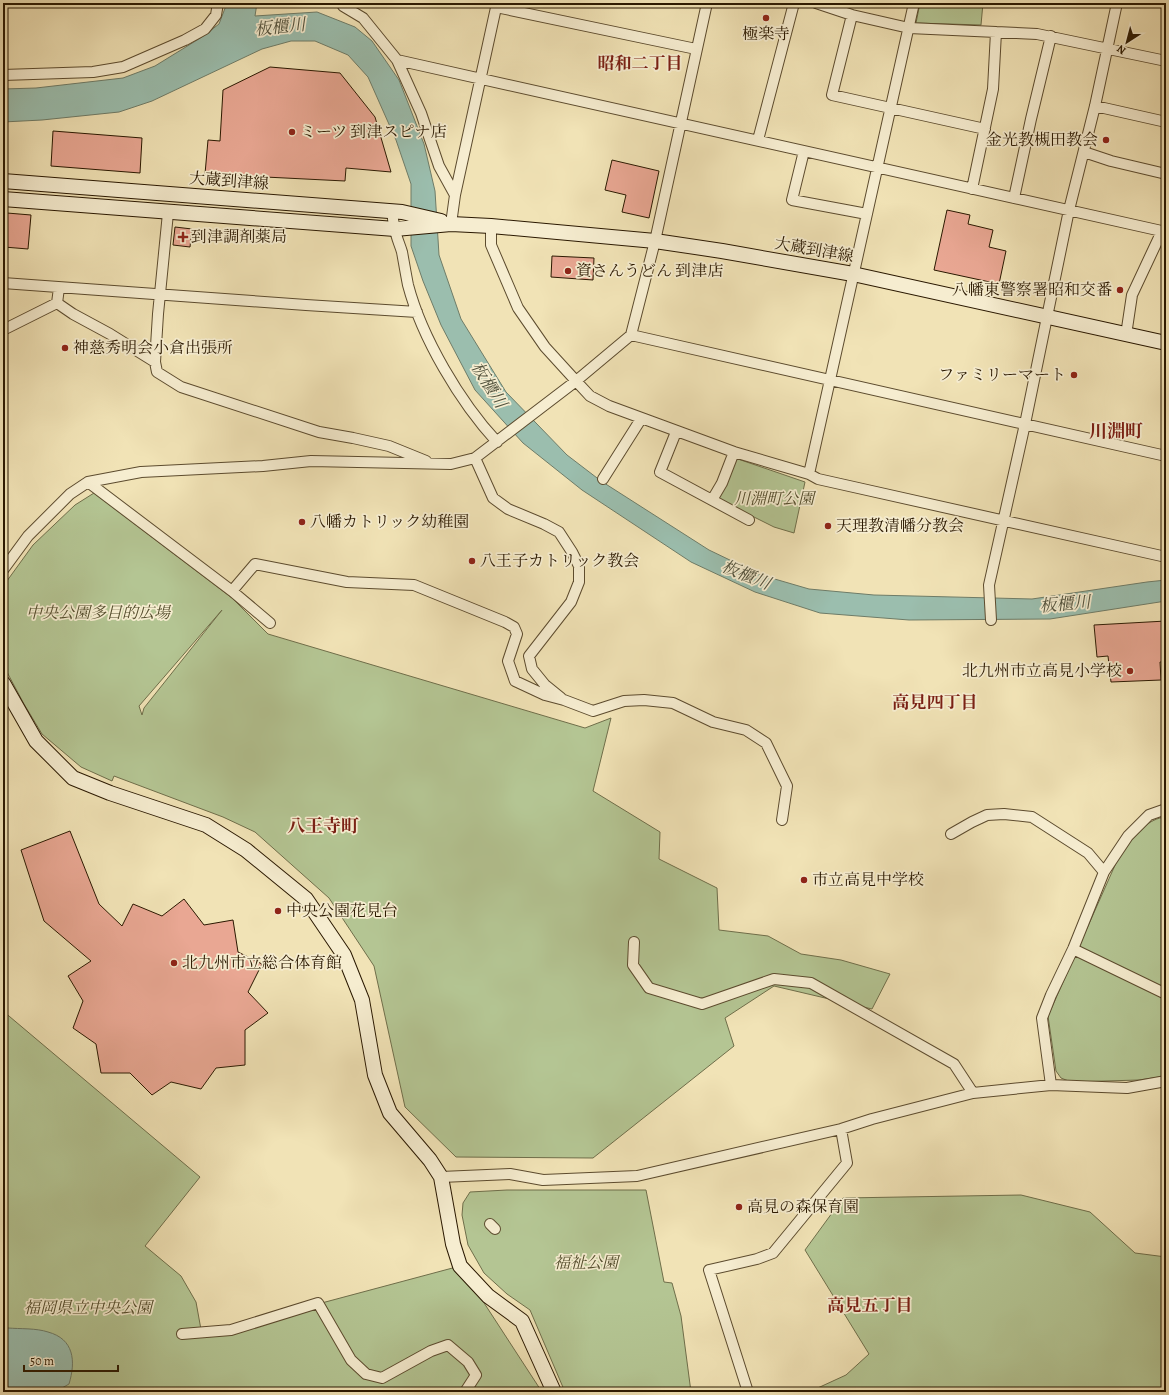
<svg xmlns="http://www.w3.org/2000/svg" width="1169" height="1395" viewBox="0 0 1169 1395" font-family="Alegreya,'Noto Serif JP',serif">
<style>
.green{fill:#b4c593;stroke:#6f6e4a;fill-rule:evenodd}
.water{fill:#9bbeae;stroke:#6e7c68}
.building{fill:#e9a793;stroke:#2a1800}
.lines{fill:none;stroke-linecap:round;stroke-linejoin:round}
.street-casing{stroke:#5c4b2e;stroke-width:12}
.secondary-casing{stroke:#2a1800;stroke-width:16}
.street{stroke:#f6edd0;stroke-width:10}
.secondary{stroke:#f6edd0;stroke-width:14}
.poi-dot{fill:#8f2418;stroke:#f6edd0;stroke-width:1.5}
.labels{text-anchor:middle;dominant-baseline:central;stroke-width:3.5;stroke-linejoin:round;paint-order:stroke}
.poi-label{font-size:16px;fill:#2a1800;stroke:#f6edd0;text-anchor:start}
.street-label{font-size:16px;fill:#2a1800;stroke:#f6edd0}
.park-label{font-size:16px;font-style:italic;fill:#534c2c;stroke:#f6edd0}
.water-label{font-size:17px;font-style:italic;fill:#52523d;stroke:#f6edd0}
.neighbourhood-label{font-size:17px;font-weight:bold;fill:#7a1f14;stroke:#f6edd0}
.quarter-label{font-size:18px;font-weight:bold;fill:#7a1f14;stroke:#f6edd0}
</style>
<rect width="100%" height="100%" fill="#f1e3b6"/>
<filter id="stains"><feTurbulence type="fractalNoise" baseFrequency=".005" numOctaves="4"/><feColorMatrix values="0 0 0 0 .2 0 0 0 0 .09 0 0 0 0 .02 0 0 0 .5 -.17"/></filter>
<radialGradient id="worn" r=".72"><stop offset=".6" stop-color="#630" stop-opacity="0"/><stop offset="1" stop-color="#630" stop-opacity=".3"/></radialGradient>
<path class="green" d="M920,3H983L981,25L916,23Z
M735,458L805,482L794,533L774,527L718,499Z
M94,493L232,598L268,634L585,728L611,718L593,791L660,832L659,859L717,888L719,930L768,936L801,954L841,960L890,974L872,1009L774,986L725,1018L734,1046L593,1158L456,1157L405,1107L374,966L329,898L255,832L223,817L114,776L112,781L81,767L42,734L24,704L8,674L3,660V592L4,585L33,545L75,505ZM222,610L144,708L142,715L139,706Z
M1166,817V1076L1139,1080L1071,1082L1061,1078L1056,1071L1048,1016L1124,845C1136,834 1149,818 1166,817Z
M3,1011L200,1177L145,1246L181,1276L196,1302L202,1335L460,1266L542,1392H3Z
M507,1190H646L664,1282L672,1283L681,1316L691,1392H565L530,1310L507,1294L484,1273L468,1245L462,1215L463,1203L470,1192Z
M1021,1195L1090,1212L1135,1253L1166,1257V1392H809L846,1375L869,1354L805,1250L843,1198Z"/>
<path class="water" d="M227,3H257L255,16L317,12L355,27L372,41L399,80L424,144L435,191L439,255L461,319L506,392L567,455L601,481L709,550L761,575L809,589L874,595L1032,599L1147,582L1166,580V601L1050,619L909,620L820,613L755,592L691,562L582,490L523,443L475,390L441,325L423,281L411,246V184L396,140L368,77L348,55L315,41H291L262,49L152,101L119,112L42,120L3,122V89L36,88L123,78L155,66L202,37L219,24Z
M3,1322L8,1328C20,1329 36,1328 48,1332C74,1339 76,1361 69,1384L55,1392H3Z"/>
<path class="building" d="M270,67L340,73L375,117L391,172L346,168L345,181L205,174L208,140L220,141L223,90Z
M53,131L142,138L140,173L51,166Z
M612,160L659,171L649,218L622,212L626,195L605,190Z
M947,210L970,215L968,224L993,230L989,247L1006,251L999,284L934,270Z
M7,213L31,215L28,249L4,247Z
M175,227L192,229L190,247L173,245Z
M552,256L594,258L593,280L551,277Z
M1166,621V662H1160L1161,680L1111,682L1108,656L1097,657L1094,625Z
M70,831L99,904L122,926L133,904L162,916L184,899L204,925L233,920L238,952L262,964L248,992L268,1013L245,1030V1065L216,1068L201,1089L171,1082L152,1095L130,1073H101L96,1044L73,1028L83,1001L68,976L91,961L44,921L21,850Z"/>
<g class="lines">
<g class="street-casing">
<path id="street" d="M342,3L343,6L363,18L397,60L421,113L439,166L455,195
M816,3L852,15L909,28L1037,34L1166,61
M496,7L696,49
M852,15L832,95L985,129
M397,60L1166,232
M3,75L93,72L123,67L185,40L205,29L216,15L218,3
M1095,106L1166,122
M758,140L794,3
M804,151L792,200L867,214
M1084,152L1111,161L1166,174
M972,189L993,89L996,32
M1014,198L1031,119L1051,36
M392,211C393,217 393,223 395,229C396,237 400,245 402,252C404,263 406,275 408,285C422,338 460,402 497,442
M168,213L158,314L155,362L157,372L181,387L319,432L353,438L389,446L426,461
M451,224L455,195L497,3
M491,226V245L518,308L545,347L576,381L590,396L609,406L734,452L809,474L818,479L1166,557
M3,283L306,305L417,312
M59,288L57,303L73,314L110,334L155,362
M3,327L5,329L57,303
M631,335L1166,456
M1126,335L1132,295L1162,231
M676,432L660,472L749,520
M475,458L493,498L508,509L544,524L559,532L572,552L579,566V582L571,602L529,656L532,669L545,685L561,698
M809,474L914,3
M603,479L641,419
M88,482L232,591L270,623
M712,500L722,483L734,452
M3,570L28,536L70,494L88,482L141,472L263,466L311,461L451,464L475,458L576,381L631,335L655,241L707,3
M232,591L255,564L347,582L414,585L505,622L514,627L517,634L508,661L515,681L545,695L564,700L593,711L624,701L644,700L673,703L713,722L746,730L766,743L787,786L782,820
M991,620L989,585L1025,424L1069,210L1095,106L1117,3
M951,834L972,822L987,815L1004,814L1032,817L1088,853L1104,872L1073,949L1051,995L1042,1018L1051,1085
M1104,872L1128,836L1149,815L1166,809
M634,942L633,965L649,988L702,1004L774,979L811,983L954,1064L973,1093
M1073,949L1166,994
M441,1177L510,1174L543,1180L637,1176L841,1129L872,1119L973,1093L1051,1085L1127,1088L1166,1081
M490,1224L495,1229
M182,1334L231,1330L318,1303L351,1360L366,1374L382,1378L431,1351L448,1345L468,1362L476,1375L465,1392
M748,1392L709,1270L757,1259L773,1253L847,1163L841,1129"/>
</g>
<g class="secondary-casing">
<path id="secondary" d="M3,181L402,212L441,221
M3,199L395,229L451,224L491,226L655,241L722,251L853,274L1166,343
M3,683L36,741L73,778L110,793L206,825L246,850L306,899L344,955L362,1000L375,1075L390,1113L430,1160L441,1177L453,1244L460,1266L488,1296L522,1321L554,1392"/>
</g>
<use href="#street" class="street"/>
<use href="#secondary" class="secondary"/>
</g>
<g class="poi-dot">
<circle cx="766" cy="18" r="4"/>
<circle cx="292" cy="132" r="4"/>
<circle cx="1106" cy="140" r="4"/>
<path d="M181 231h4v4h4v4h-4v4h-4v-4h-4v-4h4z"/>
<circle cx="568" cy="271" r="4"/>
<circle cx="1120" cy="290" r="4"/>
<circle cx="65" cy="348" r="4"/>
<circle cx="1074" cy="375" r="4"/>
<circle cx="302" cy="522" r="4"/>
<circle cx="828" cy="526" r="4"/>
<circle cx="472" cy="561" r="4"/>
<circle cx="1130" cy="671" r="4"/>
<circle cx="804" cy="880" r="4"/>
<circle cx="278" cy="911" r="4"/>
<circle cx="174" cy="963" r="4"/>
<circle cx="739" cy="1207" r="4"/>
</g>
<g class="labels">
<g class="poi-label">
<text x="766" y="34" text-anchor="middle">極楽寺</text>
<text x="300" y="132">ミーツ 到津スピナ店</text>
<text x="1098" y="140" text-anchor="end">金光教槻田教会</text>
<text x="191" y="237">到津調剤薬局</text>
<text x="576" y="271">資さんうどん 到津店</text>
<text x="1112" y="290" text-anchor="end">八幡東警察署昭和交番</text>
<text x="73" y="348">神慈秀明会小倉出張所</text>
<text x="1066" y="375" text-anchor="end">ファミリーマート</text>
<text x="310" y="522">八幡カトリック幼稚園</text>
<text x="836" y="526">天理教清幡分教会</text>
<text x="480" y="561">八王子カトリック教会</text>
<text x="1122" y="671" text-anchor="end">北九州市立高見小学校</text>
<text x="812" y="880">市立高見中学校</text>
<text x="286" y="911">中央公園花見台</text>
<text x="182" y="963">北九州市立総合体育館</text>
<text x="747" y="1207">高見の森保育園</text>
</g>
<g class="street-label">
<text transform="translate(229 181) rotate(4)">大蔵到津線</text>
<text transform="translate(814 250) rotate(10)">大蔵到津線</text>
</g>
<g class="park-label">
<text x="774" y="499">川淵町公園</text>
<text x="98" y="613">中央公園多目的広場</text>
<text x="586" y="1263">福祉公園</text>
<text x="88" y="1308">福岡県立中央公園</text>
</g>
<g class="water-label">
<text transform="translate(280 27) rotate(-6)">板櫃川</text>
<text transform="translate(489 385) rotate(58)">板櫃川</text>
<text transform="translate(746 575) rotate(22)">板櫃川</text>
<text transform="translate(1065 604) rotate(-5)">板櫃川</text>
</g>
<g class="neighbourhood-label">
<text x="640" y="63">昭和二丁目</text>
<text x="935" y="702">高見四丁目</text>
<text x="870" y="1305">高見五丁目</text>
</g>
<g class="quarter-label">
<text x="1116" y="431">川淵町</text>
<text x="323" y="826">八王寺町</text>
</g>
</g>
<rect width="1169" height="1395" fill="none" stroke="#f1e3b6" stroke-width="16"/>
<rect x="4" y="4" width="1161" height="1387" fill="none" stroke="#2a1800" stroke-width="2"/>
<rect x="8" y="8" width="1153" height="1379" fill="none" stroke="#2a1800"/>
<g transform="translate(1127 42) rotate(216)" stroke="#f6edd0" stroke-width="3" paint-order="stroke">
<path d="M0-3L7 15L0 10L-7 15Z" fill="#2a1800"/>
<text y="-6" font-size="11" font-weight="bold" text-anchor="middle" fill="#2a1800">N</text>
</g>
<path d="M24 1365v6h94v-6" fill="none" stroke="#2a1800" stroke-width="2"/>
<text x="30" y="1365" font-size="12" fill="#2a1800" stroke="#f6edd0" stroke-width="3" paint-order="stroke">50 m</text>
<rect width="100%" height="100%" filter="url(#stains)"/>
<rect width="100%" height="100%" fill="url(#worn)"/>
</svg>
